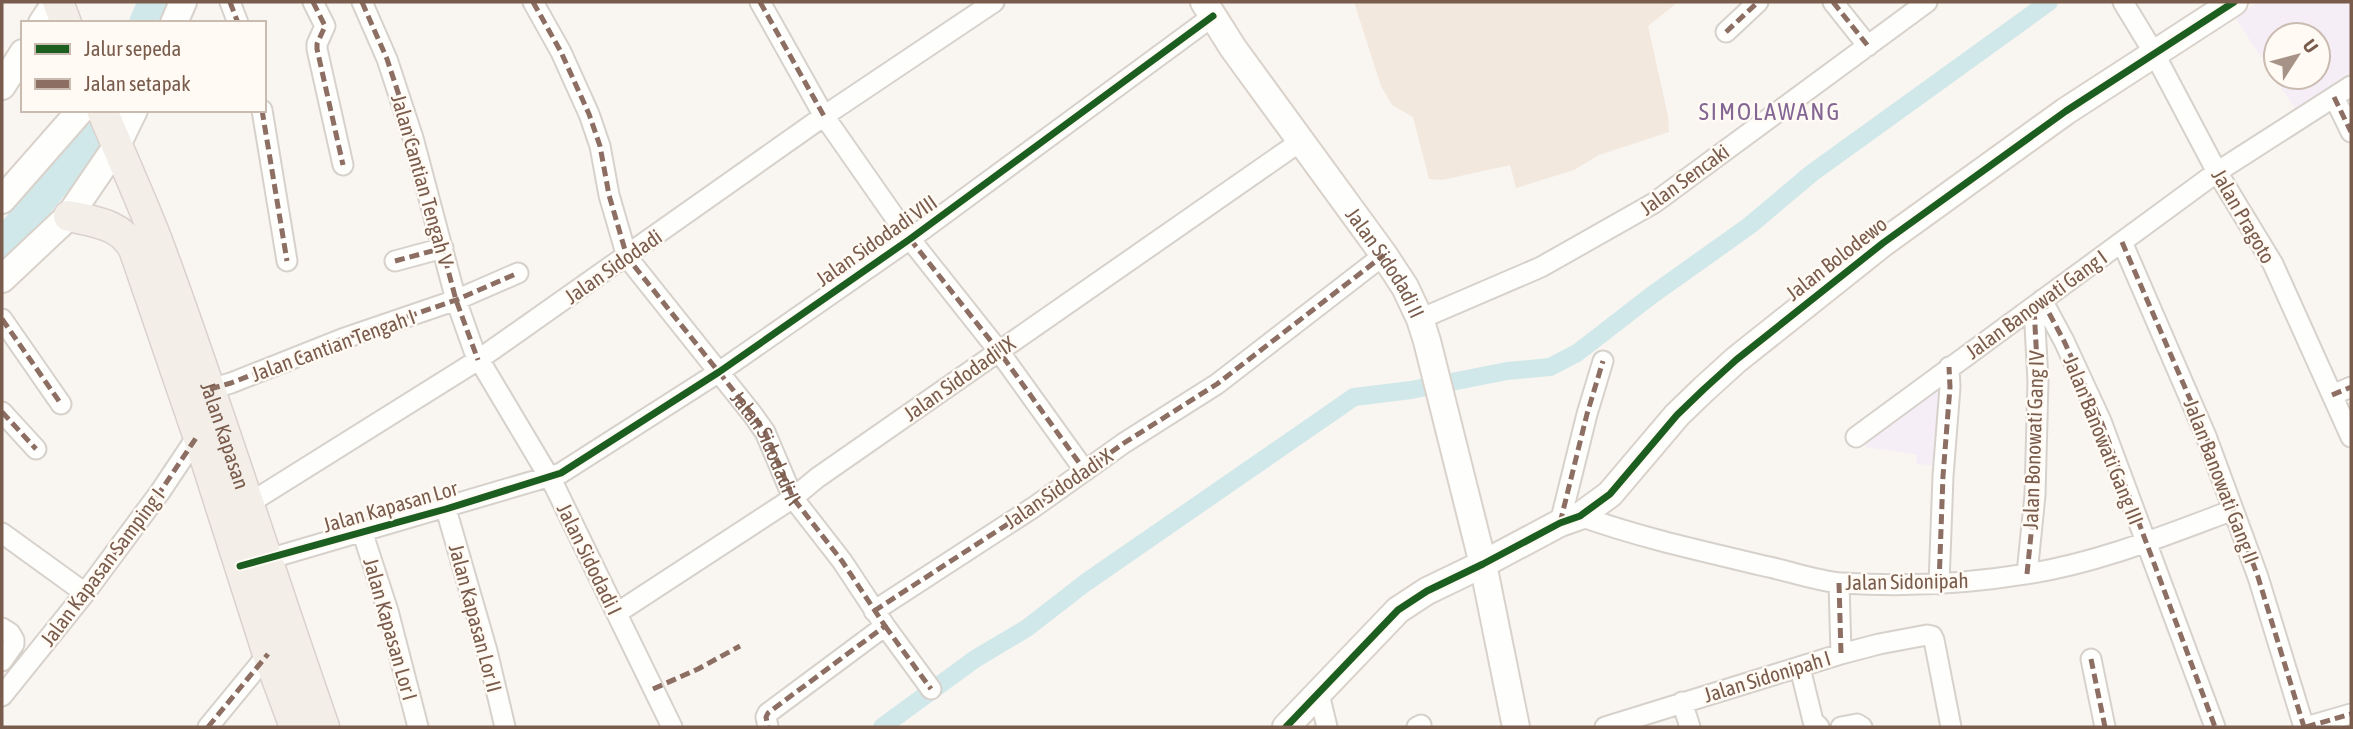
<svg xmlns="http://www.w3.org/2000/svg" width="2353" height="729" viewBox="0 0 2353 729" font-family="'Asap Condensed',sans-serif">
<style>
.residential{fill:#f2e8de}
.education{fill:#f6eef6;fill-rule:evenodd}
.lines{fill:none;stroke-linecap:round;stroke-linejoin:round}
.canal{stroke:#d0e8ea;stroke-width:18}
.river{stroke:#d0e8ea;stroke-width:32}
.street-casing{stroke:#d7d1cb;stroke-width:23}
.secondary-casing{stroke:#d9d2cb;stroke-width:30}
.primary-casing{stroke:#dad1cc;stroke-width:33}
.street{stroke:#fefefd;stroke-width:19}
.secondary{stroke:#fefefd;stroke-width:26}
.primary{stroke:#f3eee8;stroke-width:30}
.quiet{stroke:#8d6e63;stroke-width:5;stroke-dasharray:10 5;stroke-linecap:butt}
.cycleway-casing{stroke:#fffaf3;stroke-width:11}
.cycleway{stroke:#1b5e20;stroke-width:7}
.labels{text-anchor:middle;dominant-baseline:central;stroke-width:5;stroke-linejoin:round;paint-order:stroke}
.street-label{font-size:21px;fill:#7a5c4d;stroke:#fffaf3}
.quarter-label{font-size:24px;letter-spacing:2px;fill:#846695;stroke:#fffaf3}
</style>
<rect width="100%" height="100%" fill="#f9f5f0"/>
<path class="residential" d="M1354,2H1678L1648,26L1668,116L1669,132L1599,155L1574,170L1516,188L1510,165L1442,180L1429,179L1413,117L1392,105L1381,86Z"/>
<path class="education" d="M2259,2H2351V85L2300,116L2234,16ZM2276,35H2318V77H2276Z
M1942,376L1943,466L1916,464L1917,455L1866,447L1870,431Z"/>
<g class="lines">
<path class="canal" d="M882,727L975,659L1027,628L1085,583L1354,397L1411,390L1507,371L1550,367L1577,353L1652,295L1749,226L1812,173L2049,2"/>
<path class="river" d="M145,23L154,2
M2,242L16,230L67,167L108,110"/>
<g class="street-casing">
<path id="street" d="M230,2L238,23
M313,2L325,26L317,44V49L343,165
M362,2L387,59L413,138L456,300L474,351L555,487L672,727
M533,2L561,52L589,114L600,146L609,195L627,257L753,415L765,432L793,498L842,561L885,626L768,713L766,717L768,727
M760,2L824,116L910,239L998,350L1085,471
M1833,2L1868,46
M2123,2L2154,53L2217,172L2273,264L2351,437
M1726,32L1758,2
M2334,97L2351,132
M262,110L287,261
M2122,242L2206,436L2258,577L2304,727
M395,261L443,248
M2042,300L2064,341L2101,421L2215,727
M2,319L61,404
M1420,319L1541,267L1654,203L1927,2
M210,389L231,383L342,339L456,300L518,273
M2332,395L2351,387
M2,412L36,449
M1856,437L2217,172L2351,86
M240,509L478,360L824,116L994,2
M446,509L487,651L505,727
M1580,516C1641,538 1706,552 1769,567C1792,572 1818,581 1841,583C1902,587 1966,584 2026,574C2098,563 2166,535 2233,510
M1560,523L1587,414L1603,361
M362,531L388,611L418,727
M2,533L85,593
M258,562L561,473L719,372L910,239L1213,16
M2027,574L2035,495L2038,381L2034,307
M1839,583L1841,654
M1939,584L1943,476L1950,387L1949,367
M874,611L1034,507L1124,443L1217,384L1384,255
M617,613L793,498L817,478L1301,141
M885,626L931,689
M2,628L10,633L14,640V644L2,661
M2091,659L2105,727
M1800,668L1813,721L1819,727
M1319,694L1327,727
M2,696L85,593L160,492L198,435
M1682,702L1690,727
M208,727L268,654
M1417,727L1421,725
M1605,727L1841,654L1879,644L1927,635L1932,636L1934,640L1951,727
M1841,727L1857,724L1862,727
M2306,727L2351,714"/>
</g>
<g class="secondary-casing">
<g id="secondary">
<path id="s1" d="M1204,2L1233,48L1384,255L1405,287L1420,319L1427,341L1483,564L1516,727"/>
<path d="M42,23L56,2"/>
<path d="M174,23L183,2"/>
<path d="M2,86L23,53"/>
<path d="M2,200L81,110"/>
<path d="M2,279L69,216L116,147L134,110"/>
<path d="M1286,727L1398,610L1427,591L1483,564L1560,523L1580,516L1610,494L1677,415L1704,389L1736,360L1883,243L2066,111L2234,2"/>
</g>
</g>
<g class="primary-casing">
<g id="primary">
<path d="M58,2L66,23"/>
<path id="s2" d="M102,110C120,153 139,195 156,238C216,399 267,564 324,727"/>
<path d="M69,216C95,222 121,224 134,249L198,435L268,654L295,727"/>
</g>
</g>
<use href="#street" class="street"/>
<use href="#secondary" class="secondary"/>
<use href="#primary" class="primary"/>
<g class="quiet">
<path d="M230,2L238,23"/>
<path d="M313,2L325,26L317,44V49L343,165"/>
<path d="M362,2L387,59L413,138L456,300L478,360"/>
<path id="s3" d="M533,2L561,52L589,114L600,146L609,195L627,257L753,415L765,432L793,498L842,561L885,626L768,713L766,717L768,727"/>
<path d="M760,2L824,116"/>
<path d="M1833,2L1868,46"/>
<path d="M1726,32L1758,2"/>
<path d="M2334,97L2351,132"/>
<path d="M262,110L287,261"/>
<path d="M910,239L998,350L1085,471"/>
<path d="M2122,242L2206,436L2258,577L2304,727"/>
<path d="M395,261L443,248"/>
<path d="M2042,300L2064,341L2101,421L2215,727"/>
<path d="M2,319L61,404"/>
<path d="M210,389L231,383L342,339L456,300L518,273"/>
<path d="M2332,395L2351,387"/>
<path d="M2,412L36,449"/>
<path d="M1560,523L1587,414L1603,361"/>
<path d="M2027,574L2035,495L2038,381L2034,307"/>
<path d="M1839,583L1841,654"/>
<path d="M1939,584L1943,476L1950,387L1949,367"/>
<path d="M85,593L160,492L198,435"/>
<path d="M874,611L1034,507L1124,443L1217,384L1384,255"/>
<path d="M885,626L931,689"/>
<path d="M2091,659L2105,727"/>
<path d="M653,689L698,669L740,646"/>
<path d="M208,727L268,654"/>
<path d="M2306,727L2351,714"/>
</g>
<g class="cycleway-casing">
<path id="cycleway" d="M240,566L446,509L561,473L719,372L910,239L1213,16
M1286,727L1398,610L1427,591L1483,564L1560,523L1580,516L1610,494L1677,415L1704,389L1736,360L1883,243L2066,111L2234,2"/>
</g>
<use href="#cycleway" class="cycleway"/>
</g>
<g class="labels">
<g class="street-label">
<text transform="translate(1684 179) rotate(-36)">Jalan Sencaki</text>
<text transform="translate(423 180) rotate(74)">Jalan Cantian Tengah V</text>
<text transform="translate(2244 216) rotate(60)">Jalan Pragoto</text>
<text transform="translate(876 240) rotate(-35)">Jalan Sidodadi VIII</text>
<text transform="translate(1836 258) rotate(-38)">Jalan Bolodewo</text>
<text stroke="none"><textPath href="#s1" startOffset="318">Jalan Sidodadi II</textPath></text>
<text transform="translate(613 266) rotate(-35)">Jalan Sidodadi</text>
<text transform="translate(2036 304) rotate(-36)">Jalan Banowati Gang I</text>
<text transform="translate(333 345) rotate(-20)">Jalan Cantian Tengah I</text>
<text transform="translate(959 378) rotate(-35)">Jalan Sidodadi IX</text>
<text stroke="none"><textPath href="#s2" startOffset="348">Jalan Kapasan</textPath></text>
<text transform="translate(2033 440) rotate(-88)">Jalan Bonowati Gang IV</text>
<text transform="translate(2104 440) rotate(68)">Jalan Banowati Gang III</text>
<text stroke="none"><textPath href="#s3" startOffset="511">Jalan Sidodadi II</textPath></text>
<text transform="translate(2222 481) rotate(69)">Jalan Banowati Gang II</text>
<text transform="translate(1058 488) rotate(-34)">Jalan Sidodadi X</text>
<text transform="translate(390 506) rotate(-16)">Jalan Kapasan Lor</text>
<text transform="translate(590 559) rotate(64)">Jalan Sidodadi I</text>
<text transform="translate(102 567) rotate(-53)">Jalan Kapasan Samping I</text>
<text transform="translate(1907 581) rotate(-1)">Jalan Sidonipah</text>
<text transform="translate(476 618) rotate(75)">Jalan Kapasan Lor II</text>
<text transform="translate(391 629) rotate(74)">Jalan Kapasan Lor I</text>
<text transform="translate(1767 676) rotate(-17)">Jalan Sidonipah I</text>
</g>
<g class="quarter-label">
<text x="1770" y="111">SIMOLAWANG</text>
</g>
</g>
<rect width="2353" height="729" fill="none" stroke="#7a5c4d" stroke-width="7"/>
<rect x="21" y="21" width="245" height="91" fill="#fffaf3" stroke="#cabbb1" stroke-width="2"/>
<rect x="35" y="44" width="35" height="10" fill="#1b5e20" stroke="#cabbb1" stroke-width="2"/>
<text x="84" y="56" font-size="21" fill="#7a5c4d">Jalur sepeda</text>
<rect x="35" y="79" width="35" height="10" fill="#8d6e63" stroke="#cabbb1" stroke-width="2"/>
<text x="84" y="91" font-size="21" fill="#7a5c4d">Jalan setapak</text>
<g transform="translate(2297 56) rotate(54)"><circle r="33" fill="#fffaf3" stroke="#cabbb1" stroke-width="2"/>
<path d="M0-5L12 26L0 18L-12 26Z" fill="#a69286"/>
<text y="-10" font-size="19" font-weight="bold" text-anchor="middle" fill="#7a5c4d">U</text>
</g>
</svg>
